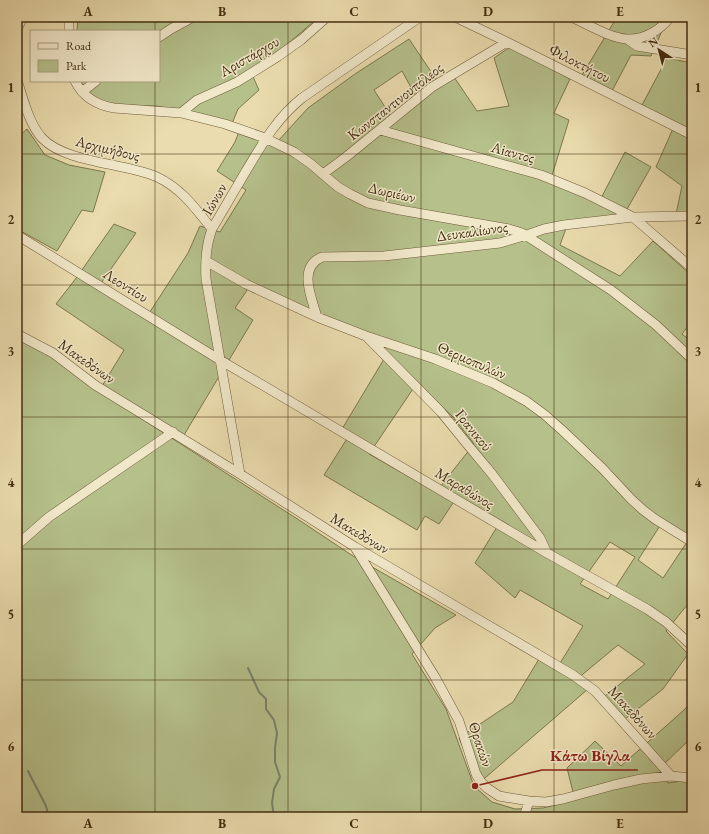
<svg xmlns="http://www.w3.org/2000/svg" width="709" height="834" viewBox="0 0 709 834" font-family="'EB Garamond',serif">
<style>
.green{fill:#b5c08b;stroke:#7c774e;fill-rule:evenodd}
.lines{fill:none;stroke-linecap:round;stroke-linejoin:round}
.stream{stroke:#76836a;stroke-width:2}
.minor-casing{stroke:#6e5a38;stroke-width:10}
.minor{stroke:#f1e8ca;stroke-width:9}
.grid{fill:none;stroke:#442e10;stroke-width:1;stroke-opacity:0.55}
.labels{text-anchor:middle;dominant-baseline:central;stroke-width:3;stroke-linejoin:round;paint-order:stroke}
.street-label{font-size:15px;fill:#442e10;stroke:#f1e8ca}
.leader{fill:none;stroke:#8f2418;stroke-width:1.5}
.callout-dot{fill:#8f2418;stroke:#f1e8ca;stroke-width:1.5}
.callout-label{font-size:16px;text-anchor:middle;font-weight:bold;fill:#8f2418;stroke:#f1e8ca;stroke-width:3;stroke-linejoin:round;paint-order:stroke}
.neatline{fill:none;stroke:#442e10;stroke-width:1.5}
.grid-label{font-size:13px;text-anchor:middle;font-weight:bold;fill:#442e10}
</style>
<rect width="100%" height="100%" fill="#eadcae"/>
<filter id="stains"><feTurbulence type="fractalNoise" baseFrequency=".005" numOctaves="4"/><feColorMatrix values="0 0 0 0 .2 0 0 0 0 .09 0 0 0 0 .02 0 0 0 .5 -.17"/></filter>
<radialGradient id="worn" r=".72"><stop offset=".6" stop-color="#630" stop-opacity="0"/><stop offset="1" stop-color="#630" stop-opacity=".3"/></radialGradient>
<path class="green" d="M78,17H257L260,20L262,17H318C296,38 276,54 250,70L259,90L238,109L231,126L196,116L157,106H115L93,97L80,81H159V31H77Z
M617,17H668L651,56L631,55L612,91L582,75Z
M409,39L438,82L454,77L477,111L509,106L494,58L510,47L570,79L554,113L569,120L550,182L580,193L598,204L625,152L651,167L622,218L568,223L560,245L620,276L653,241L692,276V321L682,334L692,342V599L666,631L688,654L663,689L625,719L605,696L645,664L618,645L577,679L588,689L478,784L459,738L513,702L539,659L557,668L583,626L520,590L515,598L475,563L500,522L457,497L439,524L425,516L417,530L324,475L350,434L342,429L387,354L375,336L312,313L252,283L235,308L253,320L181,440L111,399L302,522L353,556L456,615L435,628L412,654L446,709L474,786L492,802L515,809L543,808L575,800L567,768L595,741L621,766L684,710L692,701V737L659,769L668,783L682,781L692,782V817H17V339L49,354L99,391L124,350L56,304L77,277L114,224L136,233L97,289L146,318L188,253L200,226L220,232L246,190L217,171L235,142L240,129L278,141L308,108L355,74ZM402,71L419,102L394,121L374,90ZM417,383L452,416L474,444L436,492L369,454ZM663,521L691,536L663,578L638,560ZM610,542L635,557L608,599L580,584Z
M667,58L692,63V214H676L682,186L656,167L675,124L641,107Z
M27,129L45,155L69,165L105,172L93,212L82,210L57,251L17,229V182L18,179L17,178V138Z"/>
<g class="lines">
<path class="stream" d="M248,668L259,692L266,699V709L274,720L277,733L275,748V762L280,777L274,789L272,803L274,817
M28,771L46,806L49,817"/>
<g class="minor-casing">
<path id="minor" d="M69,17V31
M455,17L507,42L692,135
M571,17C587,24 610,38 627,39C644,40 661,30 670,17
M17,29L23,17
M159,37L171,29L193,17
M627,39L637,46L692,55
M17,80C23,98 29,124 42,138C65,163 126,163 157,177C181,188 196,209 212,229
M75,81C83,97 96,105 114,108L181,113L225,124L265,138L294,152L311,164L338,187L350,194L368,203L400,210L509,229L522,233L611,290L656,325L692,359
M82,92L96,81
M181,113L197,100L237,82L277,57L301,40L327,17
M380,130L541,175L585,193L633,217L692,268
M323,174L346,157L432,87L507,42
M17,235L220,360L547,553L647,609L666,622L692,646
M206,261L246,284L317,317L366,336L435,359L493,383L526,401L545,415L563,431L602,468L631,499L643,510L655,519L692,542
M317,317C312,299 297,267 322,257L384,256L500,243L527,235L544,229L564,225L633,217L692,216
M17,334L53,353L95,385L240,474L355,547L573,675L595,691L671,776
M368,338L441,412L467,444L492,474L540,538L547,553
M240,474L206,279C205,262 206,245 212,229C223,210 235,190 246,171C263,143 276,119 302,98L420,17
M17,545L49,517L173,432
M356,549L435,677L459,721L476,774L481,782L487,788L499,796L529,801L546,802L563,799L614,785L641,779L671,776L692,778
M524,817L529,801"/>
</g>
<use href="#minor" class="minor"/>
</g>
<path class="grid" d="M155,17V31M288,17V817M421,17V817M554,17V817M155,81V817M17,154H692M17,285H692M17,417H692M17,549H692M17,680H692"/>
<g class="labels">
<g class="street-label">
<text transform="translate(249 56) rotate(-30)">Αριστάρχου</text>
<text transform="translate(580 63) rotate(27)">Φιλοκτήτου</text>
<text transform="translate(395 101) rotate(-38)">Κωνσταντινουπόλεος</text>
<text transform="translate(108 148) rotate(14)">Αρχιμήδους</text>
<text transform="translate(513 152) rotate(15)">Aiαντος</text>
<text transform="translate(392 192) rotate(13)">Δωριέων</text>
<text transform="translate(214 199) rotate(-60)">Ιώνων</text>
<text transform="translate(472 231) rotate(-8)">Δευκαλίωνος</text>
<text transform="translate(126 285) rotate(32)">Λεοντίου</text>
<text transform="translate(472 360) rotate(23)">Θερμοπυλών</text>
<text transform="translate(87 361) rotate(35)">Μακεδόνων</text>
<text transform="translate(474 430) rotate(51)">Γρανικού</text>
<text transform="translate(465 488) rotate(31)">Μαραθώνος</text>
<text transform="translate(360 533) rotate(31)">Μακεδόνων</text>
<text transform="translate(633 712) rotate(48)">Μακεδόνων</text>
<text transform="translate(481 744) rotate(71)">Θρακών</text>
</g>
</g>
<path class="leader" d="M475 786L542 770H638"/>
<circle class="callout-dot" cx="475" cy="786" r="4"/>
<g class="callout-label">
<text x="590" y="761">Κάτω Βίγλα</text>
</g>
<rect width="709" height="834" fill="none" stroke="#eadcae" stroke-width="44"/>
<rect x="30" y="30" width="130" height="52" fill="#f1e8ca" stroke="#ac9e80"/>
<rect x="38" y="43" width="20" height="6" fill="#f1e8ca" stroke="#ac9e80"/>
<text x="66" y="50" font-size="12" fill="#442e10">Road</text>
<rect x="38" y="60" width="20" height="12" fill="#b5c08b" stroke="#ac9e80"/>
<text x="66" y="70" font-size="12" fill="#442e10">Park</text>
<g transform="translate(659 50) rotate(324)" stroke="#f1e8ca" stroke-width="3" paint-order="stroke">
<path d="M0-3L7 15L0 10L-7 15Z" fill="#442e10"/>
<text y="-6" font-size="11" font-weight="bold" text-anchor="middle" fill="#442e10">N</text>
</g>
<rect x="22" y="22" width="665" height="790" class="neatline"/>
<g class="grid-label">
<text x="88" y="16">A</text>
<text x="222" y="16">B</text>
<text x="354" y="16">C</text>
<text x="488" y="16">D</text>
<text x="620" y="16">E</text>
<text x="11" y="92">1</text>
<text x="698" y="92">1</text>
<text x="11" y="224">2</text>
<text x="698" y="224">2</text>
<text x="11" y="356">3</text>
<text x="698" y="356">3</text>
<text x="11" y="487">4</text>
<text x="698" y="487">4</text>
<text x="11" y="619">5</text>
<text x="698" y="619">5</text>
<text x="11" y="751">6</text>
<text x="698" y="751">6</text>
<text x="88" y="828">A</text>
<text x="222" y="828">B</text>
<text x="354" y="828">C</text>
<text x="488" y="828">D</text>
<text x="620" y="828">E</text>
</g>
<rect width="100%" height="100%" filter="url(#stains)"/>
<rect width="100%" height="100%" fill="url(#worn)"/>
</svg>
